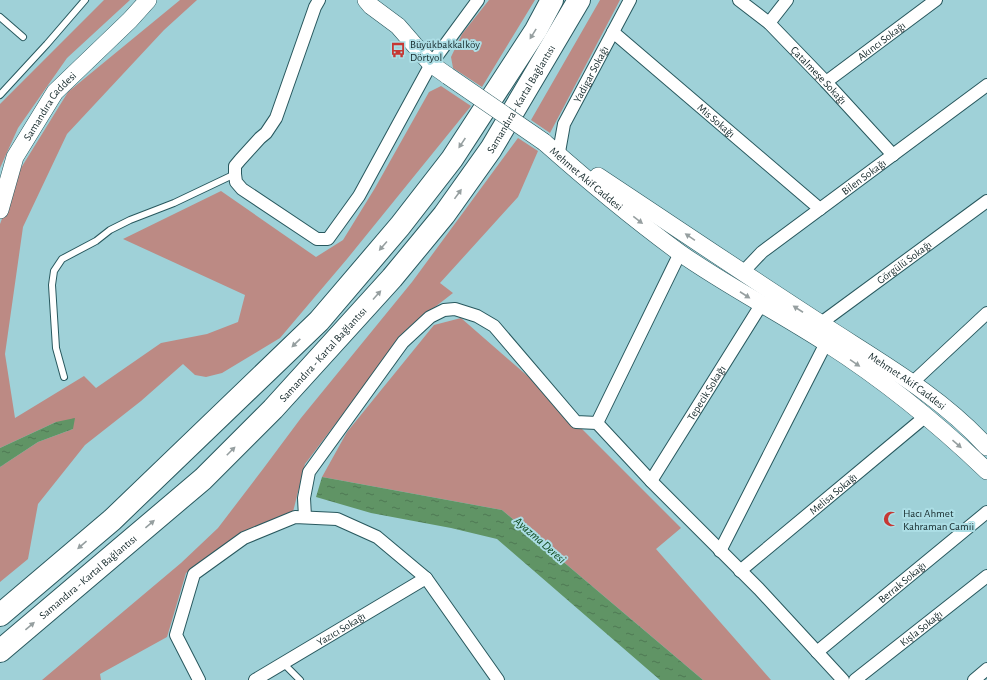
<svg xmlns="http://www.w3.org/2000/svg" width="987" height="680" viewBox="0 0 987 680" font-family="'Alegreya Sans',sans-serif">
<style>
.grass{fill:#bc8a84}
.water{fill:url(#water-ripples)}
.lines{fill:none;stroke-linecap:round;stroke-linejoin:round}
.lane-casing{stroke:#28585e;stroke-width:8}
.street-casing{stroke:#28585e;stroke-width:14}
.secondary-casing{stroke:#28585e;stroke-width:18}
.highway-casing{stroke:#28585e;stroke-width:24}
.lane{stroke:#fff;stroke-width:6}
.street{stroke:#fff;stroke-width:12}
.secondary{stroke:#fff;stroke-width:17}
.highway{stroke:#fff;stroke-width:22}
.secondary-bridge-casing{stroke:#28585e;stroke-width:18;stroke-linecap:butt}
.secondary-bridge{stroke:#fff;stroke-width:17}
.oneway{fill:#969fa0}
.labels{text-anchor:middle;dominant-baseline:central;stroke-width:4;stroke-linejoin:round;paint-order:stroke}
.street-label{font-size:11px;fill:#15292b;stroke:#acdee5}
.poi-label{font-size:11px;fill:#15292b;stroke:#acdee5;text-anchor:start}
.water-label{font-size:12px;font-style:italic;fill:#0d471a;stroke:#acdee5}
</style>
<defs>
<pattern id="water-ripples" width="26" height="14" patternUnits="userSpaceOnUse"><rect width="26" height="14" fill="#609465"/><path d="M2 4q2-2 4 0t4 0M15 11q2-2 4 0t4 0" fill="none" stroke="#4e7953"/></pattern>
</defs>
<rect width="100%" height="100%" fill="#9fd1d8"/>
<path class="grass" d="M104,0H130L67,58L18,128L0,168V104Z
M180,0H197L164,30L67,134L23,227L5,354L15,418L84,376L96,388L161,343L207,334L238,322L245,295L123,239L221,191L316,257L343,240L375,188L429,92L441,86L471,106L347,259L280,338L222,373L206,377L195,375L183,364L141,401L85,445L38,504L28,559L0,582V467L38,442L73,429L56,422L0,448V224L21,168L68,92Z
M489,0H535L482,87L453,68L451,57L462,34Z
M600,0H620L550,133L531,120Z
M518,138L538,151L518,197L440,283L453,293L408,328L305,464L293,512L246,531L186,573L167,637L100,674L101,680H42L181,563L218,528L263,469L301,418L412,282Z
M461,318L538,385L681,528L656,549L771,680H703L502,510L322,477L347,432L434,325Z"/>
<path class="water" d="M75,418L73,429L38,442L0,467V448L56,422Z
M322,477L502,510L703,680H660L497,539L451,528L371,513L316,497Z"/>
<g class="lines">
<g class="lane-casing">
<path id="lane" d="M0,17L23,37
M0,95L47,44L85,0
M64,377L56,348L52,285L54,271L62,259L96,241L110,230L130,220L174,203L235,174
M283,663L300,680"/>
</g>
<g class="street-casing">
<g id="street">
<path d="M319,0L315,7L276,118L266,133L260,138L240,160L235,166V174L236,182L242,189L317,239H328L359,196L431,64L478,0"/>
<path id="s1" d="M739,0L769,23L826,82L893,155"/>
<path d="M769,23L787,0"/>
<path id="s2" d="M613,32L820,209"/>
<path id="s3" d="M826,82L936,0"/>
<path id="s4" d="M559,152L564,124L630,0"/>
<path id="s5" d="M743,272L762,252L987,85"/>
<path id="s6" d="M821,323L987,201"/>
<path d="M913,382L987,313"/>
<path d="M597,423L680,253"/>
<path id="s7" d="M651,481L761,305"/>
<path d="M305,517L304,498L309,472L403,342L430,317L444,310L455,309L477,316L494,326L576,422L597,423L651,481L759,589L843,680"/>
<path d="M720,551L826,343"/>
<path id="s8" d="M740,571L926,416"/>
<path id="s9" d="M817,652L987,512"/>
<path d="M199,680L176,635L194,574L244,538L295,517L337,519L377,537L426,578L498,680"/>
<path id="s10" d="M255,680L426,578"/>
<path id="s11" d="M855,680L987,576"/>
<path d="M974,680L987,669"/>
</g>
</g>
<g class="secondary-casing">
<g id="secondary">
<path d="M366,0L371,6L398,26L431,64L448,76"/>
<path id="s12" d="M544,142C588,181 632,218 680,253C727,286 778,312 826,343C884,380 938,424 987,471"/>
<path id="s13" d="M598,176C672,225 746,275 820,323C878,361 940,395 987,447"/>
<path id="s14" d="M0,210L15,157L55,92L130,20L148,0"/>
</g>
</g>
<g class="highway-casing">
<g id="highway">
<path d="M0,615L112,520L319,321L400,226L452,159L536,30L552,0"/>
<path id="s15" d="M0,651L203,479L273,409L392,278L444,215L491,149L579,0"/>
</g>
</g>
<use href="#lane" class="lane"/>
<use href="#street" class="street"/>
<use href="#secondary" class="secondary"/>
<use href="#highway" class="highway"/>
<g class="secondary-bridge-casing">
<path id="secondary-bridge" d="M448,76L544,142"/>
</g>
<use href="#secondary-bridge" class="secondary-bridge"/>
</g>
<defs><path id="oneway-solid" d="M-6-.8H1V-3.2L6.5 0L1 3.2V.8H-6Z"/></defs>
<g class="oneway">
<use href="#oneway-solid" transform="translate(533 34) rotate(122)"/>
<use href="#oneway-solid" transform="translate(462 143) rotate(124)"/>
<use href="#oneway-solid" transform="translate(458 194) rotate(-54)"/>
<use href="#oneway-solid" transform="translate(638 220) rotate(38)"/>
<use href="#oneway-solid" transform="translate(690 237) rotate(-146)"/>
<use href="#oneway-solid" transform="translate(383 246) rotate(131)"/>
<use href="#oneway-solid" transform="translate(377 295) rotate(-48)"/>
<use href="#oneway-solid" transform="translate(745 295) rotate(33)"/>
<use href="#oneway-solid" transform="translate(798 309) rotate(-147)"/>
<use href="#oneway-solid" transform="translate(296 343) rotate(136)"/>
<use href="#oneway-solid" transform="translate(855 363) rotate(34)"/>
<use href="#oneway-solid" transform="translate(957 444) rotate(41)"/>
<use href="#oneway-solid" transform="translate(231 451) rotate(-45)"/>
<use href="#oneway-solid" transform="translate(150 524) rotate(-40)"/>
<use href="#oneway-solid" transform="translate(82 545) rotate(139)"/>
<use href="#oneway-solid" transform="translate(30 626) rotate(-40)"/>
</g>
<defs>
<g id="bus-bare" transform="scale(1.2)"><path d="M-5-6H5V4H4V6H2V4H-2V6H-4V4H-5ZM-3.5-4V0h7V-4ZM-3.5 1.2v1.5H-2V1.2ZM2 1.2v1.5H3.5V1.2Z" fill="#c63834" stroke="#acdee5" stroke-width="2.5" paint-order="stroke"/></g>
<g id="mosque-bare" transform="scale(1.2)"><path d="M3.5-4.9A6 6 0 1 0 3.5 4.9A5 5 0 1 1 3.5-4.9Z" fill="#c63834" stroke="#acdee5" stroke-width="2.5" paint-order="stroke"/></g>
</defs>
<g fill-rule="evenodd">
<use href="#bus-bare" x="398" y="50"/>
<use href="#mosque-bare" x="891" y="519"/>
</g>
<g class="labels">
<g class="street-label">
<text stroke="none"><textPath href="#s3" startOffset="69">Akıncı Sokağı</textPath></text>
<text stroke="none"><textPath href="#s4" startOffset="85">Yadigar Sokağı</textPath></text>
<text stroke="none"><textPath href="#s1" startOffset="110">Çatalmeşe Sokağı</textPath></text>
<text stroke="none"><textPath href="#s15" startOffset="763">Samandıra - Kartal Bağlantısı</textPath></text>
<text stroke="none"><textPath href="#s14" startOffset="117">Samandıra Caddesi</textPath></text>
<text stroke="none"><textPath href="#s2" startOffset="136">Mis Sokağı</textPath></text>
<text stroke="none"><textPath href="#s5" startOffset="154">Bilen Sokağı</textPath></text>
<text stroke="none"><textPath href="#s12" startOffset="56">Mehmet Akif Caddesi</textPath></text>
<text stroke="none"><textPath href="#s6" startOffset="103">Görgülü Sokağı</textPath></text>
<text stroke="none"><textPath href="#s15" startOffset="439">Samandıra - Kartal Bağlantısı</textPath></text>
<text stroke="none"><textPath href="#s13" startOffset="371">Mehmet Akif Caddesi</textPath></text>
<text stroke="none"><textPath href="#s7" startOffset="104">Tepecik Sokağı</textPath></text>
<text stroke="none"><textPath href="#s8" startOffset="121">Melisa Sokağı</textPath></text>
<text stroke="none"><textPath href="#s15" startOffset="115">Samandıra - Kartal Bağlantısı</textPath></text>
<text stroke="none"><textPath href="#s9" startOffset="110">Berrak Sokağı</textPath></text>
<text stroke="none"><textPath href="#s11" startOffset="84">Kışla Sokağı</textPath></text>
<text stroke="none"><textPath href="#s10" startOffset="100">Yazıcı Sokağı</textPath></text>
</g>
<g class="poi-label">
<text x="410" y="44">Büyükbakkalköy<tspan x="410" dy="13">Dörtyol</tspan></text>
<text x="903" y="513">Hacı Ahmet<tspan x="903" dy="13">Kahraman Camii</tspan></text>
</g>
<g class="water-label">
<text transform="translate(540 540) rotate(41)">Ayazma Deresi</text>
</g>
</g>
</svg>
